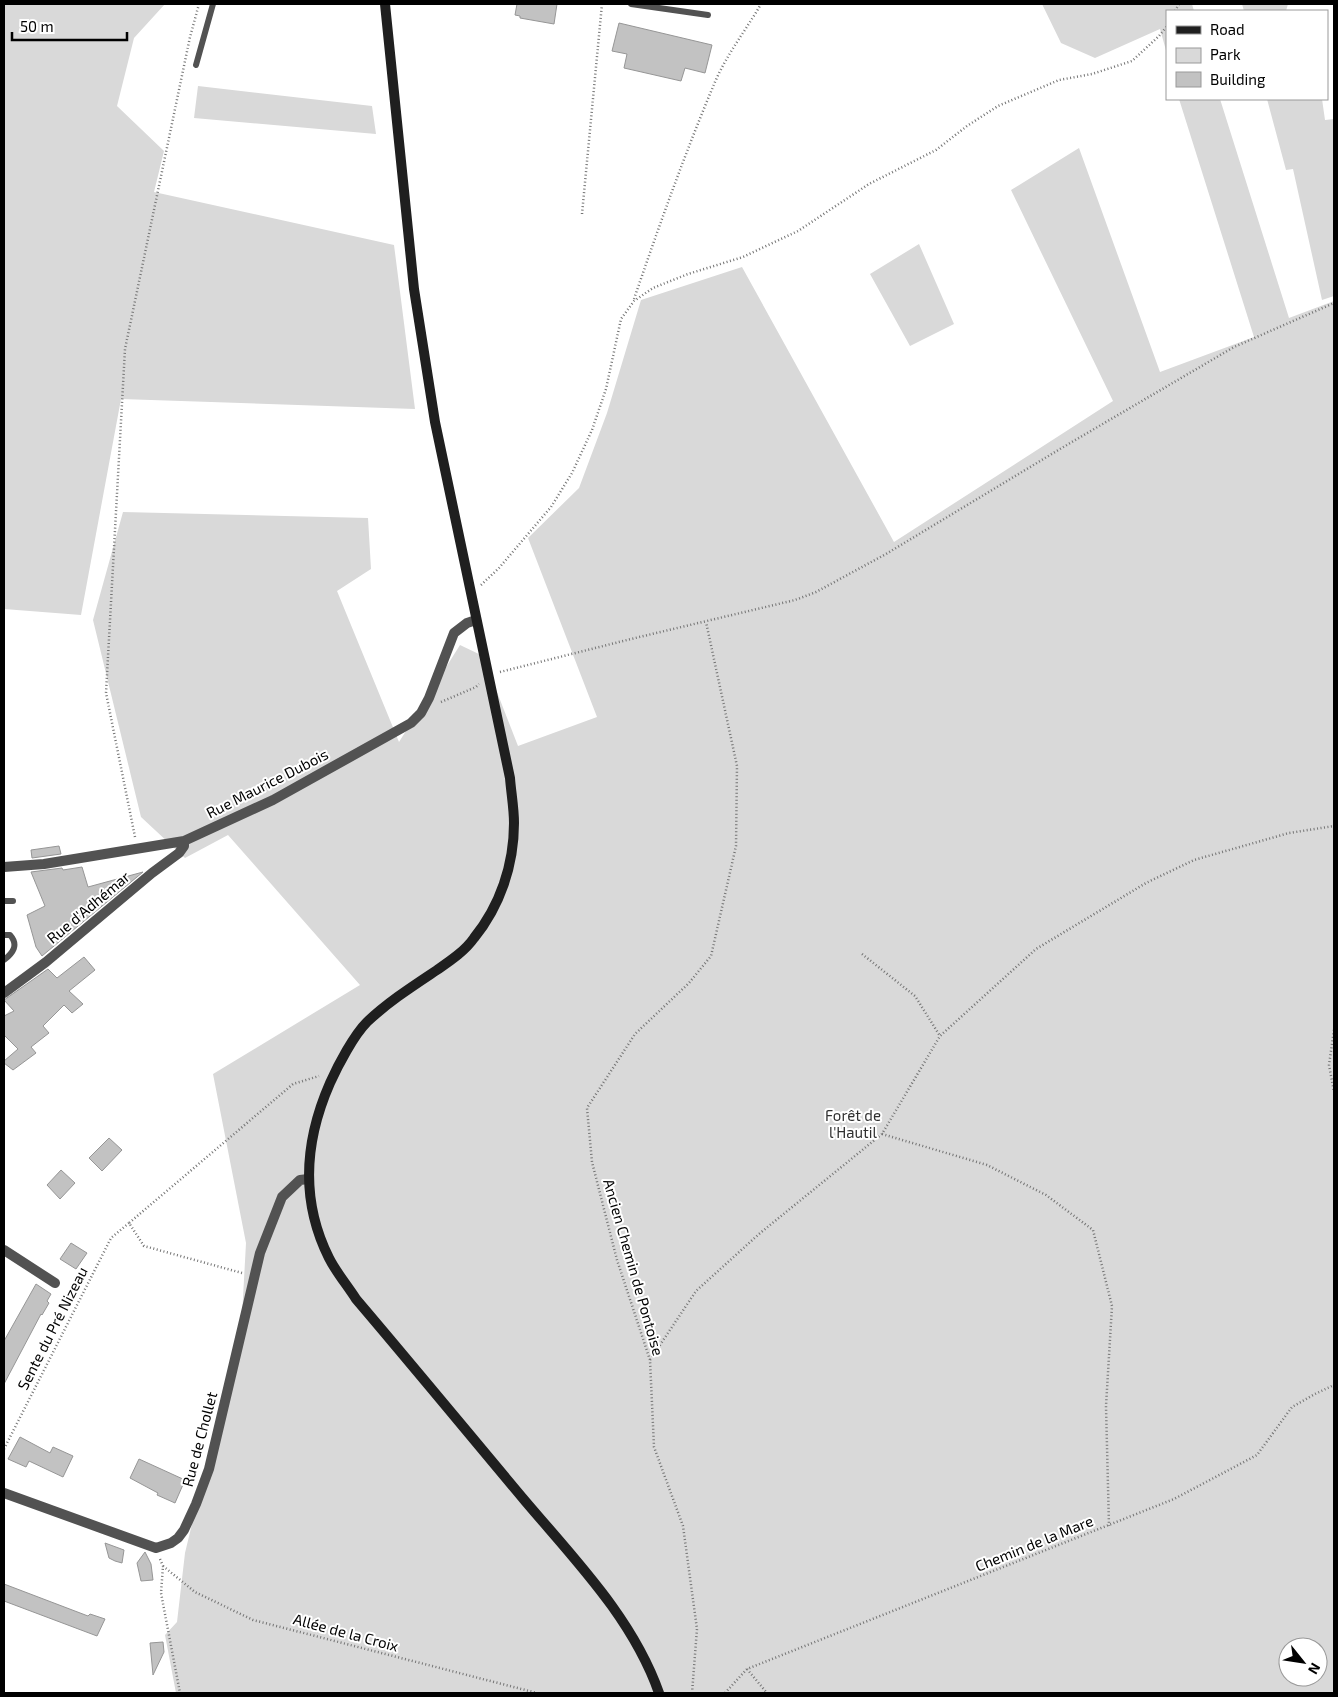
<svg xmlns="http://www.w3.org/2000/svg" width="1338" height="1697" viewBox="0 0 1338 1697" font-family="'Exo 2',sans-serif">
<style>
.green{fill:#d9d9d9;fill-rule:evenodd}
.building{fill:#c2c2c2;stroke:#969696}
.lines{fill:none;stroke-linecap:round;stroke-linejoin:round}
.path{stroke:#747474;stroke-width:2.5;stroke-dasharray:1 2.5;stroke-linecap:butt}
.service{stroke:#525252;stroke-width:6}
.minor{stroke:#525252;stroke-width:10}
.tertiary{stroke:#525252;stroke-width:10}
.secondary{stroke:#1f1f1f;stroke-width:10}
.labels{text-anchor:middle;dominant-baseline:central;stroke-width:4;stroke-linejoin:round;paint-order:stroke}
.street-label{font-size:15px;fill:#000;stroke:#fff}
.park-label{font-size:15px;fill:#303030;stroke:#fff}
</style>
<rect width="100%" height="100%" fill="#fff"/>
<path class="green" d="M4,4H165L134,38L117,106L164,151L154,192L394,245L415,409L121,399L81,615L4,609Z
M1042,4H1192L1194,11H1167V54L1160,29L1095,58L1061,43Z
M1242,4H1288L1286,11H1244Z
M198,86L372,106L376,134L194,118Z
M1179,99H1220L1289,318L1334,301V1693H176L165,1635L177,1622L185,1553L242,1316L246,1243L213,1074L360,985L228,835L185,858L141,817L93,620L123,512L368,518L371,569L337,591L399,742L460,645L483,656L518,746L597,717L528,538L579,488L607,413L641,300L742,267L894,542L1113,401L1011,190L1079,148L1160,372L1254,337ZM1288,1647H1318V1677H1288Z
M1267,99H1322L1325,120L1334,119V296L1322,300L1293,169L1286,170Z
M919,244L954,324L910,346L870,274Z"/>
<path class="building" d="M517,4H557L554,24L520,18V16L515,15Z
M619,23L712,45L705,73L685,68L681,81L624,68L627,54L612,51Z
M59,846L61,854L32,858L31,850Z
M82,867L88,887L143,872L42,956L36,947L27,915L45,906L31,872L62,868L63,870Z
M84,957L95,970L69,991L83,1004L72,1013L64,1005L43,1026L49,1033L31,1047L36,1053L13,1070L4,1063V1061L18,1049L4,1035V1016L14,1011L4,1000L48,969L57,978Z
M109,1138L122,1150L102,1171L89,1158Z
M61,1170L75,1183L60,1199L47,1185Z
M71,1243L87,1253L76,1269L60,1259Z
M36,1284L51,1294L47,1301L49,1303L42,1315L41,1314L4,1384V1341Z
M20,1437L50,1453L53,1447L73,1456L63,1477L29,1461L26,1467L8,1459Z
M139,1459L185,1480L175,1503L157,1495L158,1493L130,1478Z
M105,1543L124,1550L122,1563L115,1561L109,1558Z
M145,1552L151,1564L153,1580L141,1581L137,1563Z
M4,1584L88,1616L90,1614L105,1619L97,1636L4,1601Z
M163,1642L164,1652L153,1675L150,1643Z"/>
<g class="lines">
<path class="path" d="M1175,11L1179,4
M582,214L602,4
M634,299C659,226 685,153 715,82C727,54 746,30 761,4
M481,585L499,568L551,507L572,473L592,430L606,389L621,319L634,301L653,288L688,274L743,257L798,231L869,184L936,150L967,126L998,106L1059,80L1092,74L1132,61L1159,36L1167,26
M500,672L631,639L795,600L816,592L886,554L1060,449L1234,347L1334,303
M441,702L476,687L479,684
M135,837L106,693L125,349L190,37L199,4
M862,954L915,996L940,1036
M1334,1030L1329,1065L1334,1092
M882,1134L987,1165L1046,1195L1093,1230L1112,1306L1106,1406L1109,1526
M242,1273L144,1246L129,1223L293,1084L319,1076
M650,1360L696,1291L759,1234L882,1134L940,1036L1036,949L1146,883L1194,860L1289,833L1334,826
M4,1449L111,1238L129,1223
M160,1559L163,1566L161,1593L180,1693
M163,1566L195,1592L253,1620L537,1693
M747,1669L767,1693
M692,1693L697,1629L683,1526L654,1447L650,1360L617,1260L592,1162L587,1108L635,1034L689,983L711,956L736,846L737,766L706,622
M725,1693L747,1669L1174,1499L1257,1455L1292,1407L1315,1394L1334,1385"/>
<path class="service" d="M631,4L708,15
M196,65L213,4
M4,901H13
M4,935H10C19,945 13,953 4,960"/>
<path class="minor" d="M4,867L44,864L184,841L273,800L411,723L421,713L429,698L454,633L467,623L476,620
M4,993L46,962L152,873L179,853L184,846V841
M4,1250L55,1283"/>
<path class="tertiary" d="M4,1493L156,1548L171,1543L178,1538L184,1530L196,1504L209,1469L260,1253L282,1197L300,1180L308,1179"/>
<path class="secondary" d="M385,4L414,289L435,422L510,778C511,792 514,808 514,823C514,865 500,906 474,938C465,951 450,961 437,970C413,986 388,1002 367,1022C354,1035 338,1065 330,1083C305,1140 300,1200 329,1258C336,1272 347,1285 356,1299C413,1366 469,1434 526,1502C576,1561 633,1619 659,1693"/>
</g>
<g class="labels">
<g class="street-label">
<text transform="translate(267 783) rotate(-27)">Rue Maurice Dubois</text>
<text transform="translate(88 907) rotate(-40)">Rue d'Adhémar</text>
<text transform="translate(634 1267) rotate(74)">Ancien Chemin de Pontoise</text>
<text transform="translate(52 1328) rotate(-63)">Sente du Pré Nizeau</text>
<text transform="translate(199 1439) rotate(-75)">Rue de Chollet</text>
<text transform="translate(1034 1543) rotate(-22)">Chemin de la Mare</text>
<text transform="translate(346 1632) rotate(15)">Allée de la Croix</text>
</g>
<g class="park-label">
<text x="853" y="1115">Forêt de<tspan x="853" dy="17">l'Hautil</tspan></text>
</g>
</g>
<rect width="1338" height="1697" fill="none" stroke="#000000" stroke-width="10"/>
<rect x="1166" y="10" width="162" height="90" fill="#ffffff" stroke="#999999"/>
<rect x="1176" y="26" width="25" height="8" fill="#1f1f1f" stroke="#999999"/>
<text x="1210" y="35" font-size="15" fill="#000000">Road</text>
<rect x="1176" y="48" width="25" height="15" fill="#d9d9d9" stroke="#999999"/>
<text x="1210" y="60" font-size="15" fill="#000000">Park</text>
<rect x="1176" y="72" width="25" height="15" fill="#c2c2c2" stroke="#999999"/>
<text x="1210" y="85" font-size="15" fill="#000000">Building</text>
<g transform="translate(1303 1662) rotate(120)"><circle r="24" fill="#ffffff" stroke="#999999"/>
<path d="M0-4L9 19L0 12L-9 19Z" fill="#000000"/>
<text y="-8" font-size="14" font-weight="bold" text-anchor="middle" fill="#000000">N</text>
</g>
<path d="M12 32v8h115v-8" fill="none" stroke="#000000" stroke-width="2.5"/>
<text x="20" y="32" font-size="15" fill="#000000" stroke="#ffffff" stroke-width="4" paint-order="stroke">50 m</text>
</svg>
